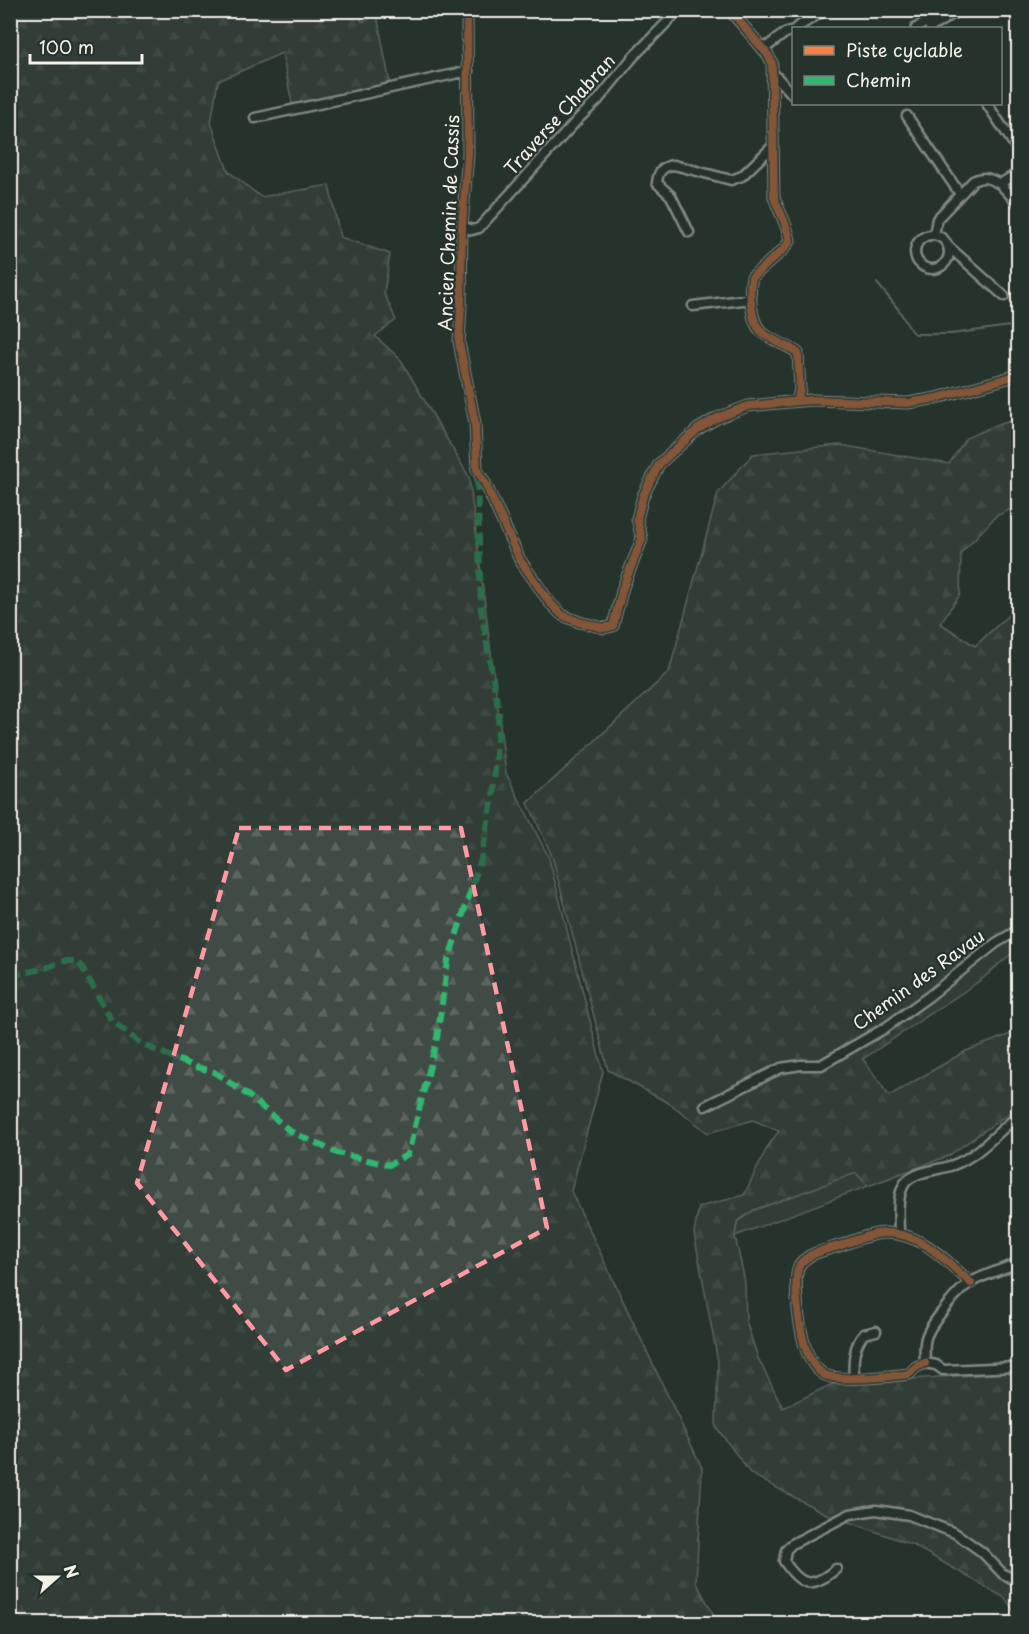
<svg xmlns="http://www.w3.org/2000/svg" width="1029" height="1634" viewBox="0 0 1029 1634" font-family="'Playpen Sans',sans-serif">
<style>
.green{fill:#414b45;stroke:#9a9e96;stroke-width:1.5}
.forest{fill:url(#forest-firs);stroke:#9a9e96;stroke-width:1.5}
.lines{fill:none;stroke-linecap:round;stroke-linejoin:round}
.stream{stroke:#9fa39b;stroke-width:2}
.street-casing{stroke:#f4f1e8;stroke-width:13}
.street{stroke:#26332d;stroke-width:8}
.quiet{stroke:#33b770;stroke-width:6;stroke-dasharray:12 6;stroke-linecap:butt}
.cycleway-casing{stroke:#26332d;stroke-width:11}
.cycleway{stroke:#f48246;stroke-width:8}
.marked{fill:none;stroke:#ff9aa2;stroke-width:4.5;stroke-dasharray:12 8;stroke-linejoin:round}
.labels{text-anchor:middle;dominant-baseline:central;stroke-width:4.5;stroke-linejoin:round;paint-order:stroke}
.street-label{font-size:18px;fill:#f4f1e8;stroke:#26332d}
</style>
<defs>
<pattern id="forest-firs" width="22" height="20" patternUnits="userSpaceOnUse" patternTransform="scale(1.5)"><rect width="22" height="20" fill="#414b45"/><path d="M5 1l3.5 6h-7zM16 11l3.5 6h-7z" fill="#5d6560"/></pattern>
</defs>
<rect width="100%" height="100%" fill="#26332d"/>
<filter id="ink" filterUnits="userSpaceOnUse"><feTurbulence type="fractalNoise" baseFrequency=".0167" numOctaves="2"/><feDisplacementMap in="SourceGraphic" scale="12" xChannelSelector="R" yChannelSelector="G"/><feConvolveMatrix kernelMatrix="1 2 1 2 8 2 1 2 1" color-interpolation-filters="sRGB"/></filter>
<g filter="url(#ink)">
<path class="green" d="M857,1172L868,1186L735,1236L737,1222L754,1210Z"/>
<path class="forest" d="M11,11H359L362,22L377,15L391,89L293,108L282,53L218,81L211,123L228,171L261,197L329,185L340,237L390,254L384,293L396,320L375,336L401,360L469,477L506,773L549,858L603,1072L571,1191L702,1468L696,1582L718,1623L11,1624Z
M1018,419V506L996,516L961,553L960,595L940,623L975,646L1018,606V948L981,980L863,1059L889,1096L966,1051L1018,1031V1107L948,1156L868,1186L856,1173L754,1210L737,1222L735,1236L745,1282L746,1321L758,1358L783,1408L832,1384L1018,1372V1617L1005,1598L913,1545L822,1512L751,1474L716,1427L718,1362L694,1233L699,1207L744,1195L768,1146L779,1131L753,1120L708,1133L672,1105L608,1070L552,856L528,803L669,672L718,493L753,454L840,445L949,464L966,438L994,426Z"/>
<g class="lines">
<path class="stream" d="M722,10L760,53
M877,283L899,310L911,331L915,334H951L1010,326L1018,328"/>
<g class="street-casing">
<path id="street" d="M467,10L468,154L462,226L461,304L459,342L475,423L477,470L485,483L520,560L550,603L562,615L579,622L604,628L613,626L623,587L642,539L637,519L643,496L659,464L698,429L717,418L748,406L811,400L908,403L937,398L1018,375
M730,10L768,55L772,63L774,197C779,212 788,225 790,241L784,249L752,277C749,290 750,321 761,331C770,341 787,344 798,353L800,389L797,401
M1018,10V11
M796,28L825,10
M916,28L947,11
M930,28L959,10
M764,49L785,33L794,30
M773,73L794,96
M987,104L1018,150
M907,116L960,194
M255,118L468,71
M1000,184L1018,203
M462,226L472,230L479,228L579,118L598,100L633,57L679,10
M689,232L671,196L657,183C658,172 662,166 674,165L731,180L742,176L773,146
M934,235L937,219L973,181C984,175 990,179 1000,184L1018,173
M915 252a17 17 0 1 1 34 0a17 17 0 1 1-34 0Z
M948,246L1004,296
M693,306L751,299
M705,1106L781,1068L801,1065H821L885,1028L928,997L996,943L1018,930
M899,1234C899,1219 896,1196 905,1183C914,1171 940,1170 953,1165C976,1157 994,1136 1013,1120L1018,1118
M925,1363L916,1367L909,1374C890,1376 838,1383 823,1374C816,1369 810,1360 807,1352C801,1337 790,1275 801,1263C810,1252 830,1249 842,1245C856,1240 872,1233 886,1233C922,1233 946,1261 971,1283
M925,1363C925,1354 923,1344 927,1335C933,1321 958,1290 971,1282C986,1274 1003,1269 1018,1263
M925,1363L936,1365L943,1370L1018,1367
M854,1378C853,1362 853,1346 864,1334L876,1331
M836,1569C812,1589 801,1587 784,1561L786,1550L792,1544L850,1514L876,1510L909,1515L955,1533L982,1552L1003,1574L1018,1581"/>
</g>
<use href="#street" class="street"/>
<path class="quiet" d="M10,976L46,968L63,961H75L82,967L112,1021L141,1044L193,1066L214,1072L249,1096L290,1131L337,1153L389,1165L408,1154L437,1038L448,961L481,859L493,796L499,713L481,609L477,473"/>
<g class="cycleway-casing">
<path id="cycleway" d="M467,10L468,154L462,226L461,304L459,342L475,423L477,470L485,483L520,560L550,603L562,615L579,622L604,628L613,626L623,587L642,539L637,519L643,496L659,464L698,429L717,418L748,406L811,400L908,403L937,398L1018,375
M730,10L768,55L772,63L774,197C779,212 788,225 790,241L784,249L752,277C749,290 750,321 761,331C770,341 787,344 798,353L800,389L797,401
M925,1363L916,1367L909,1374C890,1376 838,1383 823,1374C816,1369 810,1360 807,1352C801,1337 790,1275 801,1263C810,1252 830,1249 842,1245C856,1240 872,1233 886,1233C922,1233 946,1261 971,1283"/>
</g>
<use href="#cycleway" class="cycleway"/>
</g>
</g>
<path d="M0 0H1029V1634H0ZM239,828H461L547,1228L286,1370L137,1183Z" fill="#26332d" fill-opacity=".55" fill-rule="evenodd"/>
<path class="marked" d="M239,828H461L547,1228L286,1370L137,1183Z"/>
<g class="labels">
<g class="street-label">
<text transform="translate(559 114) rotate(-48)">Traverse Chabran</text>
<text transform="translate(448 223) rotate(-88)">Ancien Chemin de Cassis</text>
<text transform="translate(918 979) rotate(-36)">Chemin des Ravau</text>
</g>
</g>
<rect width="1029" height="1634" fill="none" stroke="#26332d" stroke-width="36"/>
<rect x="18" y="18" width="993" height="1598" fill="none" stroke="#f4f1e8" stroke-width="2" filter="url(#ink)"/>
<rect x="792" y="27" width="210" height="78" fill="#26332d" stroke="#787f78" stroke-width="1.5"/>
<rect x="804" y="46" width="30" height="9" fill="#f48246" stroke="#787f78" stroke-width="1.5"/>
<text x="846" y="57" font-size="18" fill="#f4f1e8">Piste cyclable</text>
<rect x="804" y="76" width="30" height="9" fill="#33b770" stroke="#787f78" stroke-width="1.5"/>
<text x="846" y="87" font-size="18" fill="#f4f1e8">Chemin</text>
<g transform="translate(57 1577) rotate(69)" stroke="#26332d" stroke-width="4.5" paint-order="stroke">
<path d="M0-4.5L10 22L0 15L-10 22Z" fill="#f4f1e8"/>
<text y="-9" font-size="16" font-weight="bold" text-anchor="middle" fill="#f4f1e8">N</text>
</g>
<path d="M30 54v9h112v-9" fill="none" stroke="#f4f1e8" stroke-width="3"/>
<text x="39" y="54" font-size="18" fill="#f4f1e8" stroke="#26332d" stroke-width="4.5" paint-order="stroke">100 m</text>
</svg>
